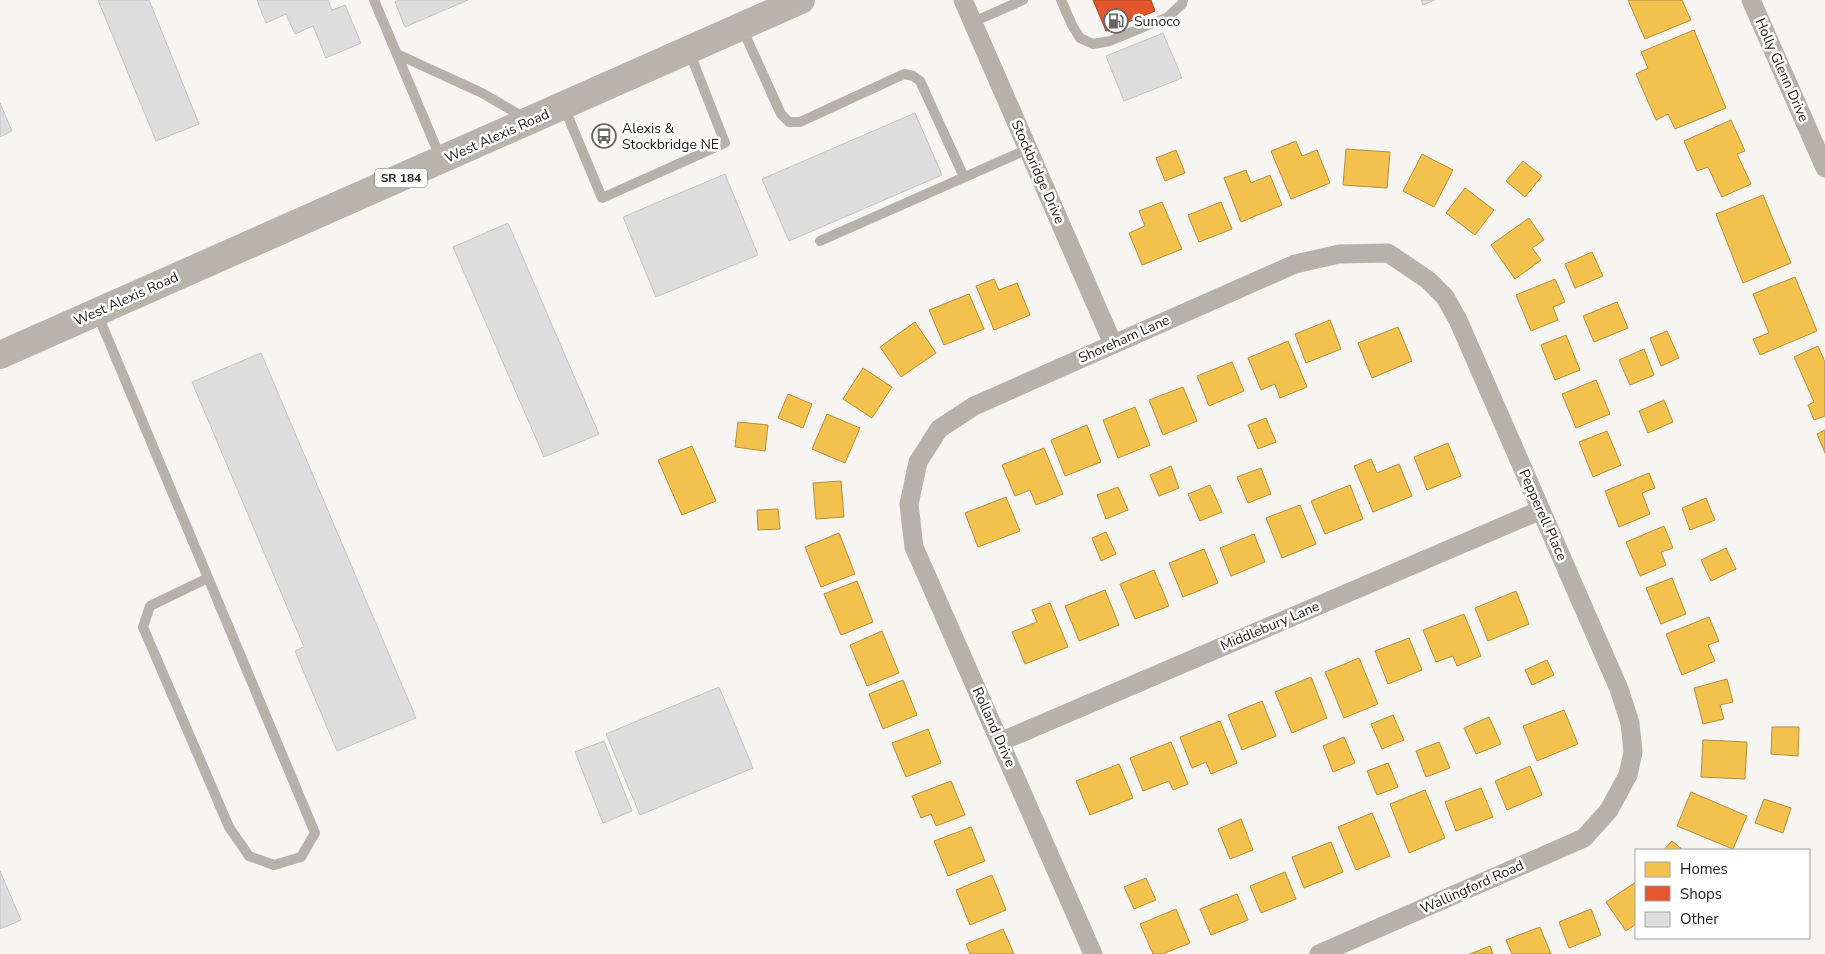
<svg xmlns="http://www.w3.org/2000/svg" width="1825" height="954" viewBox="0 0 1825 954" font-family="'Nunito Sans',sans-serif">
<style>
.homes{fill:#f2c14e;stroke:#b28f3e}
.shops{fill:#e4572e;stroke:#a84527}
.building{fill:#dedddd;stroke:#c4c4c3}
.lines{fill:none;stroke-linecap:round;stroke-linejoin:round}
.lane{stroke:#b6b2aa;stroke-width:10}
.street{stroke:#b6b2aa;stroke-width:19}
.primary{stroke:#b9b4ab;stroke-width:28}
.labels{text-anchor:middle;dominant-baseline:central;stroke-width:5;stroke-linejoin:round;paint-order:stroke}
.shield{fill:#fff;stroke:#5f5f5d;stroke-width:1}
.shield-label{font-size:12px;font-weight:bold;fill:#1b1a18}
.poi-label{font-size:14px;fill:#1b1a18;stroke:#fff;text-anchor:start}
.street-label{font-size:14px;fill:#1b1a18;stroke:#fff}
</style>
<rect width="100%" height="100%" fill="#f7f5f2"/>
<path class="homes" d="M1628,0H1682L1691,20L1645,39Z
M1694,30L1726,108L1675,129L1668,114L1656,120L1636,74L1648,68L1641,52Z
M1731,120L1745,151L1737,154L1751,184L1722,197L1708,167L1697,171L1684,141Z
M1296,141L1302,156L1317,150L1330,183L1291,199L1271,151Z
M1346,149L1390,152L1387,188L1343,185Z
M1176,150L1185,173L1165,181L1156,158Z
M1422,154L1453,170L1434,207L1403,191Z
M1523,161L1542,176L1525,197L1506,181Z
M1246,170L1251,183L1270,175L1282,205L1241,222L1224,178Z
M1465,188L1494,210L1475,235L1446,213Z
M1763,195L1791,263L1743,283L1716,214Z
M1162,202L1182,249L1142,265L1129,233L1145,226L1139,211Z
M1221,202L1232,229L1199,242L1188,215Z
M1529,218L1544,240L1532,248L1541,260L1515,279L1491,245Z
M1592,252L1603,276L1575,288L1565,264Z
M1795,277L1817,331L1760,355L1753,339L1769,333L1753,294Z
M994,279L999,290L1017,283L1030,315L994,330L976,286Z
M1555,279L1565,302L1553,307L1558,320L1531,331L1516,295Z
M969,294L984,329L944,345L929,310Z
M1617,302L1628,328L1594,342L1583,316Z
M1330,320L1341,349L1306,363L1295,334Z
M915,322L936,353L901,377L880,347Z
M1398,327L1412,361L1372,378L1358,343Z
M1667,331L1679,358L1661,366L1650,338Z
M1566,335L1580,370L1555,380L1541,345Z
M1288,341L1307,387L1280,398L1275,384L1261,390L1248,358Z
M1818,346L1825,362V416L1814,420L1808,405L1814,402L1794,357Z
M1644,349L1654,375L1630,385L1619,360Z
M1232,362L1244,391L1209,406L1197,376Z
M863,368L892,387L872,418L843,399Z
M1596,380L1610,414L1576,428L1562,394Z
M1183,387L1197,421L1163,435L1149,400Z
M788,394L812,404L803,428L778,418Z
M1664,400L1673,422L1648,433L1639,411Z
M1135,407L1150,445L1118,458L1103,420Z
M827,414L860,428L845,463L812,449Z
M1266,418L1276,442L1258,449L1248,425Z
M738,422L768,425L765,451L735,447Z
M1087,425L1101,462L1065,476L1051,440Z
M1825,430V453L1817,434Z
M1607,431L1621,465L1593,477L1579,442Z
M1448,443L1461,476L1427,490L1414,457Z
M692,446L716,501L682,515L658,460Z
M1044,448L1063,494L1036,505L1030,490L1015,496L1002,465Z
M1371,459L1377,473L1399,464L1412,496L1373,512L1354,466Z
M1171,466L1179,488L1159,496L1150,475Z
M1261,468L1271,494L1248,503L1237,477Z
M1649,473L1655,488L1642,493L1650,514L1619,527L1605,491Z
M841,481L844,517L816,519L813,483Z
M1210,485L1222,512L1200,521L1188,494Z
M1350,485L1363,519L1325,534L1311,501Z
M1118,487L1128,510L1106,519L1097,495Z
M1006,497L1020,531L978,547L965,513Z
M1706,498L1715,520L1690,530L1682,508Z
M1300,505L1316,544L1282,558L1266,518Z
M778,509L780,529L758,530L757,510Z
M1664,526L1673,548L1661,552L1666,565L1640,576L1626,542Z
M1106,532L1116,554L1101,561L1092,538Z
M839,533L855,574L821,587L805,547Z
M1254,534L1265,562L1231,576L1220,548Z
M1726,548L1736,569L1711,581L1701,560Z
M1204,549L1218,583L1183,597L1169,563Z
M1154,570L1169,606L1135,619L1120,584Z
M1672,578L1686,614L1661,624L1646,588Z
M857,581L873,622L841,635L824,594Z
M1105,590L1119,625L1079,641L1065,606Z
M1516,591L1529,624L1488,641L1475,608Z
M1050,603L1068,647L1025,664L1012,632L1037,622L1032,610Z
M1464,614L1481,656L1457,666L1453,656L1436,662L1423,630Z
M1709,617L1719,641L1708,645L1715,661L1682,675L1666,634Z
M882,631L899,673L867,686L850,645Z
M1409,638L1422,670L1388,684L1375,651Z
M1359,658L1378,704L1344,718L1325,672Z
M1547,660L1554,675L1532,685L1525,670Z
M1311,677L1327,718L1292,733L1275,692Z
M1727,679L1733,702L1720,705L1724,719L1703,724L1694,688Z
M903,680L917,715L883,729L869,694Z
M1262,701L1276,736L1242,750L1228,715Z
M1564,710L1578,744L1537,761L1523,726Z
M1393,715L1404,740L1382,749L1371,724Z
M1489,717L1501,744L1476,754L1464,728Z
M1220,721L1237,763L1211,774L1206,762L1192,768L1180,737Z
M1772,727H1799L1798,756L1771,754Z
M928,729L941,763L906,777L892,743Z
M1344,737L1355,763L1333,772L1323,746Z
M1703,740L1747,742L1745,779L1701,777Z
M1171,742L1188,784L1173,790L1169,781L1143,791L1130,758Z
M1439,742L1450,768L1426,777L1416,751Z
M1388,763L1398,787L1377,795L1367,771Z
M1119,764L1133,798L1090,815L1076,781Z
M1530,766L1542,795L1507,810L1495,781Z
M951,781L965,815L936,826L931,814L921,818L912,796Z
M1481,788L1493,817L1456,831L1445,802Z
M1425,790L1445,838L1409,853L1390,804Z
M1691,792L1747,816L1733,849L1677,826Z
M1764,799L1791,808L1783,833L1755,823Z
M1372,813L1390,856L1356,870L1338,827Z
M1241,819L1253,850L1230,859L1218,829Z
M971,827L985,861L948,876L934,841Z
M1672,841L1683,850H1664Z
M1331,842L1343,872L1304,888L1292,857Z
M1285,872L1296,899L1261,913L1250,886Z
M992,875L1006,910L970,925L956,890Z
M1146,878L1156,900L1134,909L1124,887Z
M1636,882V924L1626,931L1606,902Z
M1237,894L1248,920L1211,935L1200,909Z
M1176,909L1190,943L1163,954H1153L1140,924Z
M1591,909L1601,935L1569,948L1559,922Z
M1540,927L1551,954H1512L1506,940Z
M1003,929L1014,954H970L966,944Z
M1490,946L1493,954H1470Z"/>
<path class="shops" d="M1093,0H1151L1155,11L1106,31Z"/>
<path class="building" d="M98,0H149L199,124L156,141Z
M257,0H328L332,10L345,5L361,43L326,58L313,26L295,34L286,14L266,23Z
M399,0H468L405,27L395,2Z
M1421,0H1435L1423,5Z
M1163,33L1182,78L1124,101L1106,56Z
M0,103L12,131L0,137Z
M915,113L942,175L789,241L762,179Z
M725,174L758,255L656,297L623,217Z
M508,223L599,434L544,457L453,247Z
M261,353L416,718L337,751L295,651L304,647L192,382Z
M719,687L753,768L640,815L606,734Z
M604,741L632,811L603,823L575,752Z
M0,871L21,920L0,929Z"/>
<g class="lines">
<path class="lane" d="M374,0L441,159
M1061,0L1072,25L1080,38L1093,44L1110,41L1168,17L1182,4L1183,0
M973,22L1023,0
M742,28L781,114L789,122H800L904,74L913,76L920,81L964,177
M397,54L482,93L525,118
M564,107L602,198L725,143L689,51
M820,241L1028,149
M97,313L315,833L301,857L274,865L249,856L229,827L143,627L150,606L208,578"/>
<path class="street" d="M963,0L1113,344
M1751,0L1825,168
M1000,742L1541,510
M1093,954L914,547L909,504L918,462L939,429L974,406L1295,264L1339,254L1388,253L1428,280L1445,297L1458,320L1619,689L1630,723L1633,752L1628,775L1609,810L1584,838L1319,954"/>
<path class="primary" d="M0,355L801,0"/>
</g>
<defs>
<g id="fuel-ring" transform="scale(1.25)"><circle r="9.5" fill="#fff" stroke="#686764" stroke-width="1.5"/><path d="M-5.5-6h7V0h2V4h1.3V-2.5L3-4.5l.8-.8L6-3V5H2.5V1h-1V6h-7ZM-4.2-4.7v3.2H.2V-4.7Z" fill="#686764"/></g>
<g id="bus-ring" transform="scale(1.25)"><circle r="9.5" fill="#fff" stroke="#686764" stroke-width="1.5"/><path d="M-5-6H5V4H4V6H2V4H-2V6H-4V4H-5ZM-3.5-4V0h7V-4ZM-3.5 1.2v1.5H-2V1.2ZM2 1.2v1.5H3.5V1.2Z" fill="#686764"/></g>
</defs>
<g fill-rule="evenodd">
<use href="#fuel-ring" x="1116" y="21"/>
<use href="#bus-ring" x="604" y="136"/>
</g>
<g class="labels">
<rect class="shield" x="375" y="168.5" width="52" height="19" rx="4"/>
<g class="shield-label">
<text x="401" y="178">SR 184</text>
</g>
<g class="poi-label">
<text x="1134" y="21">Sunoco</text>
<text x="622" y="128">Alexis &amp;<tspan x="622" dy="16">Stockbridge NE</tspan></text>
</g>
<g class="street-label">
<text transform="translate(1782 70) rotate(66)">Holly Glenn Drive</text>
<text transform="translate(497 136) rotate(-24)">West Alexis Road</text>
<text transform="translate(1038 172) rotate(66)">Stockbridge Drive</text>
<text transform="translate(126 299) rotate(-24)">West Alexis Road</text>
<text transform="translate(1124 339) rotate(-24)">Shoreham Lane</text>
<text transform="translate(1543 515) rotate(66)">Pepperell Place</text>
<text transform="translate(1270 626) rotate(-23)">Middlebury Lane</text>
<text transform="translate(994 727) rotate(66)">Rolland Drive</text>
<text transform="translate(1472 887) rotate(-24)">Wallingford Road</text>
</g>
</g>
<rect x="1635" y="849" width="175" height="90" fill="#ffffff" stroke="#a4a3a3"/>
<rect x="1645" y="862" width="25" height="15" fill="#f2c14e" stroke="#a4a3a3"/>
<text x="1680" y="874" font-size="15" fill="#1b1a18">Homes</text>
<rect x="1645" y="886" width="25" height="15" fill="#e4572e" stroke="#a4a3a3"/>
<text x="1680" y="899" font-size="15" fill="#1b1a18">Shops</text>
<rect x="1645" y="912" width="25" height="15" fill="#dedddd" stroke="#a4a3a3"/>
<text x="1680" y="924" font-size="15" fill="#1b1a18">Other</text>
</svg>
